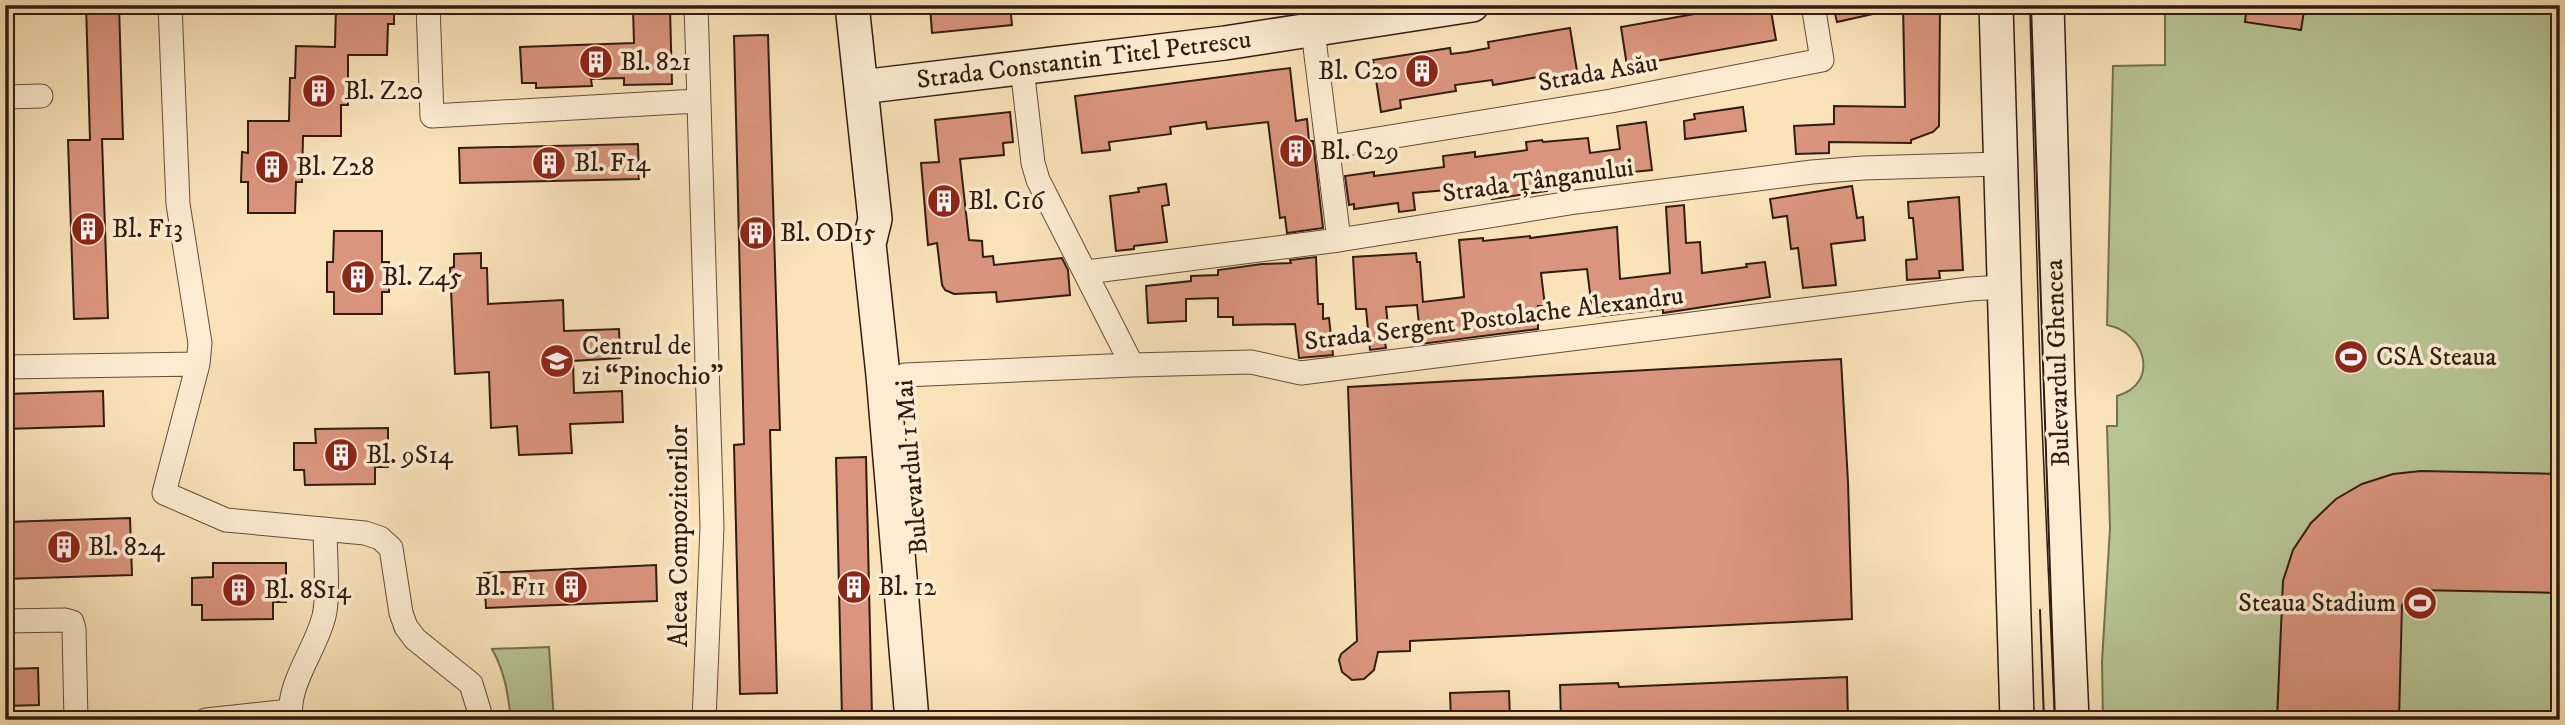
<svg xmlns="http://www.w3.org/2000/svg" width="2565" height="725" viewBox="0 0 2565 725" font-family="'IM FELL DW Pica',serif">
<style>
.green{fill:#b7c595;stroke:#747054;stroke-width:2}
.building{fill:#db957e;stroke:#301c12;stroke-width:2}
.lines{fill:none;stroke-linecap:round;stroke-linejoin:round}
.street-casing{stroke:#624e3c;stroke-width:25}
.secondary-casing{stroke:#301c12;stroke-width:36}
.street{stroke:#fcedd2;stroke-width:23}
.secondary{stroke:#fcedd2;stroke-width:33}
.tram{stroke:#301c12;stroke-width:2}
.labels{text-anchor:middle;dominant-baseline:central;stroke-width:7;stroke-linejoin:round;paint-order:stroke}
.street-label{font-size:26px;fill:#301c12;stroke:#fcedd2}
.poi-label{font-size:26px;fill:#301c12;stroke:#fcedd2;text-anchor:start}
</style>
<rect width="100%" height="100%" fill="#fae3b9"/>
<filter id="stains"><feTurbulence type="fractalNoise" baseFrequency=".00286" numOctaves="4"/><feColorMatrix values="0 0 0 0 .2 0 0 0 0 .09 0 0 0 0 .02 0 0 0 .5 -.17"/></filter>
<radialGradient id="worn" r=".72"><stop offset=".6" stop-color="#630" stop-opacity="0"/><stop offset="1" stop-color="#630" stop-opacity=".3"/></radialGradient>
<path class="green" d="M2165,5H2560V720H2103L2102,662L2110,528L2107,426H2117V396C2160,384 2146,332 2107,325L2113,66L2165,65Z
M549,647L554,720H511C508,694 505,672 492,649Z"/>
<path class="building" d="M86,5H119L123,139H102L108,318L74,319L68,140H90Z
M336,5H394V24H388L387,55H348V105H341V136H303L302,182H296L295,213H248V182H241L242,152L248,153V121H289L290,78H295L296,46L335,47Z
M940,5H1010L1012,25L932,33L930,6Z
M1745,5H1770L1776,40L1627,66L1621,27Z
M1833,5H1881L1882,12L1837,22Z
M1903,5H1940L1939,126L1933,132L1911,140V143L1829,142V153L1796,154L1794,126L1834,124V106L1905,107Z
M2247,5H2305L2301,30L2245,22Z
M633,9H670L672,84L624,85V78L591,79L592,86L536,88V83H522L520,47L634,43Z
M1570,28L1578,77L1556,81L1555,74L1493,85L1492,80L1455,85L1456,91L1400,100L1401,108L1381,112L1373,60L1450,48L1451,54L1467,52L1489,48L1488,42Z
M768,35L780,430H770L777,693L740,694L734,445L744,444L734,36Z
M1290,68L1296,121L1307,119L1309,141H1313L1323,228L1287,233L1285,217L1280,218L1268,122L1207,129L1206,122L1170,127L1171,134L1109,142L1110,150L1082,153L1075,96Z
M1743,107L1746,131L1685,139L1684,121L1695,119L1694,114Z
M1010,112L1013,142L1003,143L1004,155L960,159L969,240L982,241L983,257L993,256L994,265L1062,258L1068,270L1070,295L997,302L996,292L954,294L945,290L942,285L937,243L928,245L921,163L939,162L935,120Z
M1646,122L1652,170L1623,173L1622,166L1591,170L1592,178L1576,179L1575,174L1545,178L1547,191L1492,199L1490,187L1447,193V190L1413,193L1415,210L1399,212L1398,203L1354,209V204L1349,205L1345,176L1374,172V176L1444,167L1443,156L1475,152V157L1527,150L1526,142L1542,140L1543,142L1588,138L1590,153L1620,149L1617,126Z
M638,144L639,179L460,183L459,148Z
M1166,184L1169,205L1162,206L1167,242L1134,246V249L1116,251L1110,196L1139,192L1138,188Z
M1852,186L1857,218L1863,217L1865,240L1831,244L1836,285L1803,288L1798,248L1791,249L1787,216L1773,218L1770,199Z
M1959,197L1963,270L1939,271L1940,278L1907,280L1906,260L1917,259L1913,218H1909L1908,202Z
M1684,205L1686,243L1700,242L1702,273L1747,267L1746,264L1765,262L1770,297L1663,313V309L1593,317L1587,269L1541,273L1545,306H1538V329L1421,344L1417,305L1386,307L1389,336L1384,337L1386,348L1370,350L1366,309H1356L1353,257L1416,253L1417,262H1420L1423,302L1464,297L1459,240L1483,238V241L1530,236V238L1617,227L1620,279L1670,273L1666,207Z
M334,231H382V262H389V292H382V314H334V292H327V262H333Z
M481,253V268H487L488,304L563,300L564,331L619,329L620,358L573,361L574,393L622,391L623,422L570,424L572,453L519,455L517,426L491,428L489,372L455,374L450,268L454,267V254Z
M1316,257L1318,304H1323V319L1329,318L1333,355L1299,358L1295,324L1233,325V317H1218V298L1186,299V321L1148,323L1146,286L1191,281V276L1218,275V270L1262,264L1291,263L1290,260Z
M1841,359L1848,482L1852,619L1410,641V651L1378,652L1374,670L1364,679L1352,680L1342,672L1339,660L1341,654L1357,641L1348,387Z
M103,391L104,426L5,429V394Z
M388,428V467H375V484L305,485L304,470H294V443H316L315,429Z
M866,457L872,717L842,718L836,458Z
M2421,471L2560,474V593L2417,590L2409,594L2402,605L2399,720H2277L2283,581L2293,550L2311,523L2336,499L2362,484L2393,474Z
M130,518L132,575L5,579V522Z
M213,563H286V602H273V619L202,620V605H192V578L213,577Z
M656,565L657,601L486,608L484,573Z
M38,668L39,705L5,706V669Z
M1847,677L1848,720H1561L1560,685L1618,683L1619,687Z
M1509,691L1510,720H1451L1450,693Z"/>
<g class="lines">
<g class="street-casing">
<path id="street" d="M170,5L178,204L200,343L198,364L164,493L226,520L365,533L380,538L391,548L401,613L406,627L415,639L471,684L482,720
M428,5L432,116L697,101
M696,5L712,527L704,720
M1313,31L1339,240
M1022,68L1033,163L1038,180L1132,365
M5,97L41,96
M1328,147L1611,101L1822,60L1813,5
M1087,272L1339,240L1576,202L1812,172L1863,168L2000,164
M5,367L198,364
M905,375L1132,365L1251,362L1301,373L1970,289L2004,287
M5,621L65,620L72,622L74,629L76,720
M206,720L290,711
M291,720C286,684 316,650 324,616C329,598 325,550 325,529"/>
</g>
<g class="secondary-casing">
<path id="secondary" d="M852,5L875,219L869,244L883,375L912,720
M1996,5L2017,720
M2047,5L2058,394L2072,720
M861,87L1225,43L1472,5"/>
</g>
<use href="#street" class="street"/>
<use href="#secondary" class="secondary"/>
<path class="tram" d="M2031,5L2055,720
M2040,610L2044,720"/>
</g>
<defs>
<g id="building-disc" transform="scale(1.75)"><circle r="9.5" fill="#8f2418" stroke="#fcedd2"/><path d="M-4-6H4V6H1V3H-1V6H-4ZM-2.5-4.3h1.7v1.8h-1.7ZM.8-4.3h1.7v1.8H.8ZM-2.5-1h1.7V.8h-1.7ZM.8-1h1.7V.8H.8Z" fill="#fff"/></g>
<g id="stadium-disc" transform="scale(1.75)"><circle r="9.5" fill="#8f2418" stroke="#fcedd2"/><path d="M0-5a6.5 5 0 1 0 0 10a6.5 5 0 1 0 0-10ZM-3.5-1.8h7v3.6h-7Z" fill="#fff"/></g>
<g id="school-disc" transform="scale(1.75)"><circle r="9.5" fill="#8f2418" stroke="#fcedd2"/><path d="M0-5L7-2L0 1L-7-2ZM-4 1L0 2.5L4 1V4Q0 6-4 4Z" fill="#fff"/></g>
</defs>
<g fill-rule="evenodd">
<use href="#building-disc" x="596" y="62"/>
<use href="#building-disc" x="1422" y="71"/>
<use href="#building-disc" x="319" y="91"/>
<use href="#building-disc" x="1296" y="151"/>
<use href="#building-disc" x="549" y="163"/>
<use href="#building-disc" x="272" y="167"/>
<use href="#building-disc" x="944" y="201"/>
<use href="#building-disc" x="88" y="229"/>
<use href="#building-disc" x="756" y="233"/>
<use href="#building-disc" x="358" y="277"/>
<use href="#stadium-disc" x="2351" y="357"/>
<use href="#school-disc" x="557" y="361"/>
<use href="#building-disc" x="341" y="455"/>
<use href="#building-disc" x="64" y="547"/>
<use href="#building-disc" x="571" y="587"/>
<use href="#building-disc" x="854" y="587"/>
<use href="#building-disc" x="239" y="590"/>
<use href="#stadium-disc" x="2420" y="603"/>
</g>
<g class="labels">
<g class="street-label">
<text transform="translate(1084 60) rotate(-7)">Strada Constantin Titel Petrescu</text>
<text transform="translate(1598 73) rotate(-10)">Strada Asău</text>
<text transform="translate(1538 181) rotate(-8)">Strada Țânganului</text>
<text transform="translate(1494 319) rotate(-7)">Strada Sergent Postolache Alexandru</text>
<text transform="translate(2058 363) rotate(-92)">Bulevardul Ghencea</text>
<text transform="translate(912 467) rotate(-95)">Bulevardul 1 Mai</text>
<text transform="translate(679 536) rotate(-90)">Aleea Compozitorilor</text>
</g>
<g class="poi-label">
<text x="620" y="62">Bl. 821</text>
<text x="1398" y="71" text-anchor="end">Bl. C20</text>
<text x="344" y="91">Bl. Z20</text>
<text x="1320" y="151">Bl. C29</text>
<text x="574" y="163">Bl. F14</text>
<text x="296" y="167">Bl. Z28</text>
<text x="968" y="201">Bl. C16</text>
<text x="112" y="229">Bl. F13</text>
<text x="780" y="233">Bl. OD15</text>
<text x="382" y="277">Bl. Z45</text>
<text x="582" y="346">Centrul de<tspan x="582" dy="30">zi “Pinochio”</tspan></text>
<text x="2376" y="357">CSA Steaua</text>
<text x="366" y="455">Bl. 9S14</text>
<text x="88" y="547">Bl. 824</text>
<text x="546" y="587" text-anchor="end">Bl. F11</text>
<text x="878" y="587">Bl. 12</text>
<text x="264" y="590">Bl. 8S14</text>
<text x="2396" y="603" text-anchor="end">Steaua Stadium</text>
</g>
</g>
<rect width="2565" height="725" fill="none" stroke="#fae3b9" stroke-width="28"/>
<rect x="7" y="7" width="2551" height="711" fill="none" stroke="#301c12" stroke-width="3.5"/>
<rect x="14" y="14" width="2537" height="697" fill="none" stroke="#301c12" stroke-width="2"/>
<rect width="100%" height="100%" filter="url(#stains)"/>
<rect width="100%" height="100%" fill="url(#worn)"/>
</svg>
